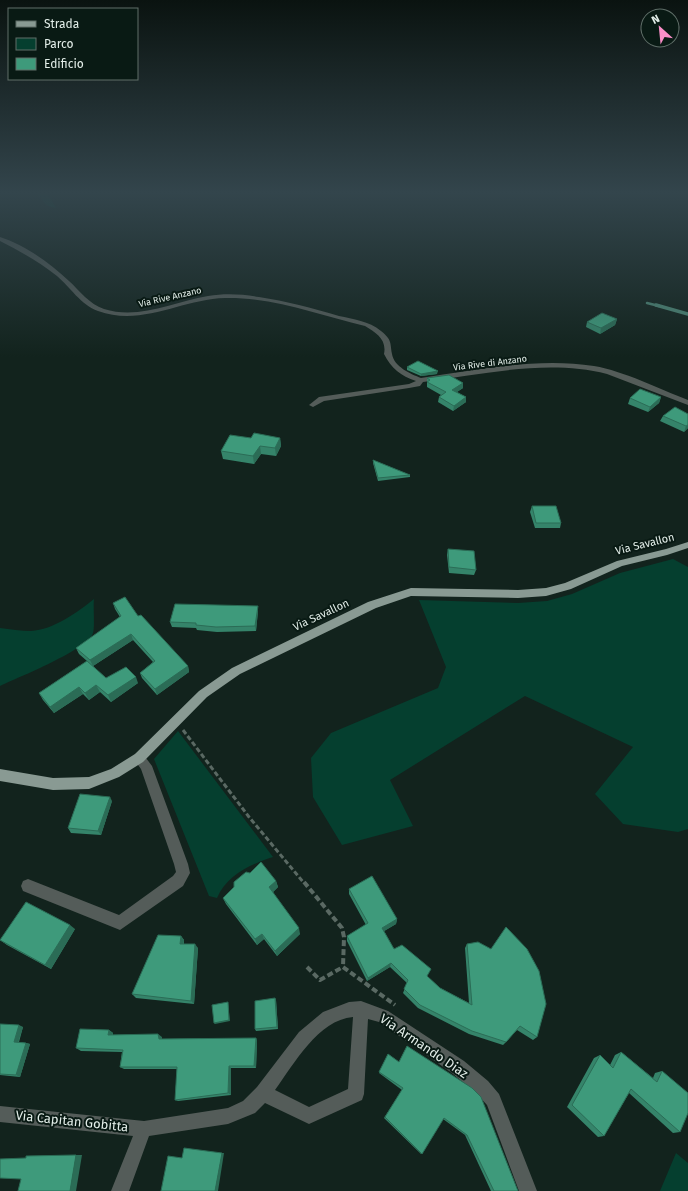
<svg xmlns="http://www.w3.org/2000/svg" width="688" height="1191" viewBox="0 0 688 1191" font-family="'Fira Sans',sans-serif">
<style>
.green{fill:#053f2f}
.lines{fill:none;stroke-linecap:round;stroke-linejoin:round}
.stream-far1{stroke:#4d8776;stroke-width:2.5}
.stream{stroke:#4d8776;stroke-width:3.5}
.path-far1{stroke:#5a6963;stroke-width:3;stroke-dasharray:5 2.5;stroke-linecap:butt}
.path{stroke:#5a6963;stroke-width:4;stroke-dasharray:6 3;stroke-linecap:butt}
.minor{fill:#545c59;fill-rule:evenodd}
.major{fill:#899a93;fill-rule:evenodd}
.wall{fill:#35846a}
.shaded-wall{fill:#2b6c56}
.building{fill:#3e9a7b;stroke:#2b6c56}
.labels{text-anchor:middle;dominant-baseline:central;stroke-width:4;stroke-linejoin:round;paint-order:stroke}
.far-street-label{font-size:9px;fill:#e3eee9;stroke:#091a14}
.street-label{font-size:11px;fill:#e3eee9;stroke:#091a14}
.near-street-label{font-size:13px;fill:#e3eee9;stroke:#091a14}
</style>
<rect width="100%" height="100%" fill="#12231d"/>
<path class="green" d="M0,191H46L56,208C42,206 45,199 36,194L0,192Z
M673,559L688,567V829L678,832L623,824L595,794L633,747L525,696L390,780L413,826L342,845L313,797L311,758L331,733L438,688L446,667L419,600L518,603L547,601L572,594L620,573Z
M94,599C93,607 95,627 93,633C89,649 17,678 0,686V628C10,629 21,631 31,631C53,630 78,612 94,599Z
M178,731L273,857C251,864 227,875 217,898L209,896L154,759Z
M676,1153L688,1163V1191H660Z"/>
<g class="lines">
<path class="stream-far1" d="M647,303L659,306"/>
<path class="stream" d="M656,305L688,314"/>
<path class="path-far1" d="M183,730L249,817L304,883"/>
<path class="path" d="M304,882L342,928L344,937L343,967L395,1005
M307,967L320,980L343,967"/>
<path class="minor" d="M0,237C25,245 50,263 69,281C80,291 89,304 104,309C139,320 173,302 208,296C225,293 242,294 259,297C286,301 312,308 339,316C353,319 369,321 381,331C392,340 390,342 392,354C394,367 411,374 421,378C478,370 537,357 594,366C624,371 659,389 688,400V405L607,374C548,359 483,374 423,382L420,386L409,388L324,401L313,407L309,405L319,397L409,384L416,381C401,376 391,368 384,354C387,339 376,333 365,326C319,315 273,297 225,298C182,299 142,327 98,311C81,305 70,287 57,276C39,262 20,251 0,241Z
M139,752L143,754L152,766L188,864L190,873L183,886L120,930L23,891L21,886L23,881L28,879L119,915L173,876L176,872L174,864L141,769L133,758L135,754Z
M361,1001L388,1011L464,1061L488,1081L499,1094L537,1191H519L487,1105L476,1093L452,1073L379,1022L368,1019L364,1094L362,1100L309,1124L265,1103L255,1113L228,1124L149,1136L129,1191H111L133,1136L0,1122V1106L144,1121L228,1108L243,1101L257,1087L299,1032L323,1012L349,1002ZM353,1017L348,1089L309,1107L275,1090C294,1064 318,1020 353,1017Z"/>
<path class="major" d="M688,542V548L667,555L622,566L571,589L546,596L518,598L411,596L376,608L240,674L207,697L143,762L119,777L89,789L53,790L0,781V769L53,778L89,777L111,769L135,754L199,691L232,668L368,602L411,588L518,590L546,588L565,583L617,561L666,549Z"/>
</g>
<path class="wall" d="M617,319L615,325L600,334L586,327L587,322Z
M407,367L437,374L421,376L407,370Z
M427,378L463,388L457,392L466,397V402L453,411L438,402L439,397L441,395L427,387Z
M661,397L659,403L648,412L628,404L630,398Z
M688,414V428L684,432L660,421L663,416Z
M251,438H280L281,446L276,456L261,454L254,464L223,459L221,451Z
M373,460L410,475V477L378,481L373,463Z
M532,506L561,523L560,528H535L530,512Z
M448,549L476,570L474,575L449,573L447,555Z
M113,603L138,616L188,666L189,672L157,695L142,678L140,673L153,662L133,640L93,666L106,678L138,683L111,702L100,692L89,700L83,694L54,713L43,700L39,693L87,661L79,654L76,648L120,617L115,609Z
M258,611L256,631L217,632L197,630L196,628L172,627L170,622Z
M112,801L101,835L71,833L68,828Z
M276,881L278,887L273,892L300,934L277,956L264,939L257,945L226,904L223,898Z
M349,889L397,919L396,924L384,931L394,949L427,976L440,988L469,1003L465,948L467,944L537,1037L533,1040L517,1030L506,1042L503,1045L469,1034L418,1008L403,993L407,983L390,967L367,981L347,941V936L366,925L349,894Z
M75,929L51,969L7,945L0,940Z
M181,936L184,940V944L198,948L194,1004L136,998L132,994Z
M275,998L276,1000L278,1029L256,1031L255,1029Z
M0,1024L23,1027L19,1042L26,1043L30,1044L20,1077L0,1075Z
M109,1030L113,1033V1035L162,1037V1039L256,1038L257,1041L256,1068H231V1095L178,1101L175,1100L177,1069H124L120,1067L122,1052L81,1051L76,1048Z
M407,1046L518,1191H491L465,1135L443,1119L422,1154H421L384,1118L402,1090L379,1073L388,1054L399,1062Z
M621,1052L653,1078L655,1073L662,1071L680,1132L673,1133L629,1093L604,1136L598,1137L567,1107L594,1058L600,1055L610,1065L615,1055Z"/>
<path class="shaded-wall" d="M617,319L615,325L600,334L601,328Z
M438,371L437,374L421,376V374Z
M463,383V388L452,395V390Z
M466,397V402L453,411L454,406Z
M661,397L659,403L648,412L650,407Z
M688,425V428L684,432L686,426Z
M280,438L281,446L276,456L275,448Z
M260,446L261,454L254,464L253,456Z
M258,606V611L256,631L255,626Z
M131,634L133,640L93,666L90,660Z
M188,666L189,672L157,695L155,689Z
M136,677L138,683L111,702L108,695Z
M96,685L100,692L89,700L85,693Z
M79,687L83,694L54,713L50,707Z
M110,797L112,801L101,835L98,831Z
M276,881L278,887L271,894L269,887Z
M397,919L396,924L381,933L382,928Z
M70,925L75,929L51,969L45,965Z
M299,928L300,934L277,956L275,951Z
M262,934L264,939L257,945L255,939Z
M181,936L184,940L183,949L180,944Z
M195,944L198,948L194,1004L191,1001Z
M391,963L390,967L367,981L368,978Z
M275,998L276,1000L278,1029L277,1027Z
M228,1002V1003L230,1021L215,1024L214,1023Z
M19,1025L23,1027L18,1043L14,1042Z
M109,1030L113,1033L112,1037L108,1035Z
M158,1034L162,1037V1042L159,1039Z
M256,1038L257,1041L256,1068L254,1066Z
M26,1043L30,1044L20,1077L16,1075Z
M229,1066L231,1068V1095L228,1093Z
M222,1153H224L218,1191H215Z
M76,1155H82L76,1191H70Z"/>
<path class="building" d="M602,313L617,319L601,328L587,322Z
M418,361L438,371L421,374L407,367Z
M449,375L463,383L452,390L466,397L454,406L439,397L446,392L427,382L430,380L427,378Z
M640,389L661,397L650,407L630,398Z
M675,407L688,414V425L686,426L663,416Z
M254,433L280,438L275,448L260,446L253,456L221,451L230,435L251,438Z
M373,460L410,475L378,478Z
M532,506H556L561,523H536Z
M448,549L474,551L476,570L449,567Z
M125,597L138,616L141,615L188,666L155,689L140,673L155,661L131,634L90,660L76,648L121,616L113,603Z
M175,604L258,606L255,626L216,627L196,625V623L170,622Z
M87,661L106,678L126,667L136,677L108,695L96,685L85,693L79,687L50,707L39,693Z
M80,794L110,797L98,831L68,828Z
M261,862L276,881L269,887L299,928L275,951L262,934L255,939L223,898L234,887V882L246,872L250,873Z
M372,876L397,919L382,928L394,949L402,945L431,969L427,976L440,988L472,1005L467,944L478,942L491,949L506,927L527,949L539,971L546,1004L537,1037L520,1026L506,1042L472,1031L420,1005L404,989L408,980L391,963L368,978L347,936L368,923L349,889Z
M26,902L70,925L45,965L0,940Z
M158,935L181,936L180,944H195L191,1001L132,994Z
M275,998L277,1027L255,1029V1001Z
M228,1002L229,1020L214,1023L212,1005Z
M0,1024L19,1025L14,1042L26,1043L16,1075L0,1074Z
M80,1029L109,1030L108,1035L158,1034L159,1039L256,1038L254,1066H229L228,1093L175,1100L177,1067H120L123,1050L76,1048Z
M407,1046L472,1088L481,1097L518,1191H494L467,1135L444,1118L422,1154L385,1117L403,1088L379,1072L388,1054L399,1062Z
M621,1052L657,1082L662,1071L688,1093V1113L680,1132L631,1089L604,1136L572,1105L600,1055L613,1068Z
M184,1148L222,1153L215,1191H161L168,1156L182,1158Z
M76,1155L70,1191H18L21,1179L0,1178V1159L26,1158V1156Z"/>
<linearGradient id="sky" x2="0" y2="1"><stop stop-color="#0a1310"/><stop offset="0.54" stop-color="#33454c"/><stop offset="1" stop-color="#33454c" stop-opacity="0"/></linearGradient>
<rect width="688" height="357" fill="url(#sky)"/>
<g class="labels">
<g class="far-street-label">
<text transform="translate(170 297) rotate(-13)">Via Rive Anzano</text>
<text transform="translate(490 363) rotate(-7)">Via Rive di Anzano</text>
</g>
<g class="street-label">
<text transform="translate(645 544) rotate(-14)">Via Savallon</text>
<text transform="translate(321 615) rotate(-25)">Via Savallon</text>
</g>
<g class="near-street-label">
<text transform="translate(424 1046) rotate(34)">Via Armando Diaz</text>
<text transform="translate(72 1121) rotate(6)">Via Capitan Gobitta</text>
</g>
</g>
<rect x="8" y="8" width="130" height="72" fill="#091a14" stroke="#606f69"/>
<rect x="16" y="21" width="20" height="6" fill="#899a93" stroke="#606f69"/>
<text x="44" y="28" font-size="12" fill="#e3eee9">Strada</text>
<rect x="16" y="38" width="20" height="12" fill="#053f2f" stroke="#606f69"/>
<text x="44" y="48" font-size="12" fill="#e3eee9">Parco</text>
<rect x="16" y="58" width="20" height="12" fill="#3e9a7b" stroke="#606f69"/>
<text x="44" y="68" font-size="12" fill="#e3eee9">Edificio</text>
<g transform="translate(660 28) rotate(333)"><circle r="19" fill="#091a14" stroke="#606f69"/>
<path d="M0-3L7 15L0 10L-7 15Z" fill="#fa8fc8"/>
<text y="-6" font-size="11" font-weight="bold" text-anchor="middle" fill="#e3eee9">N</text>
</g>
</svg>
